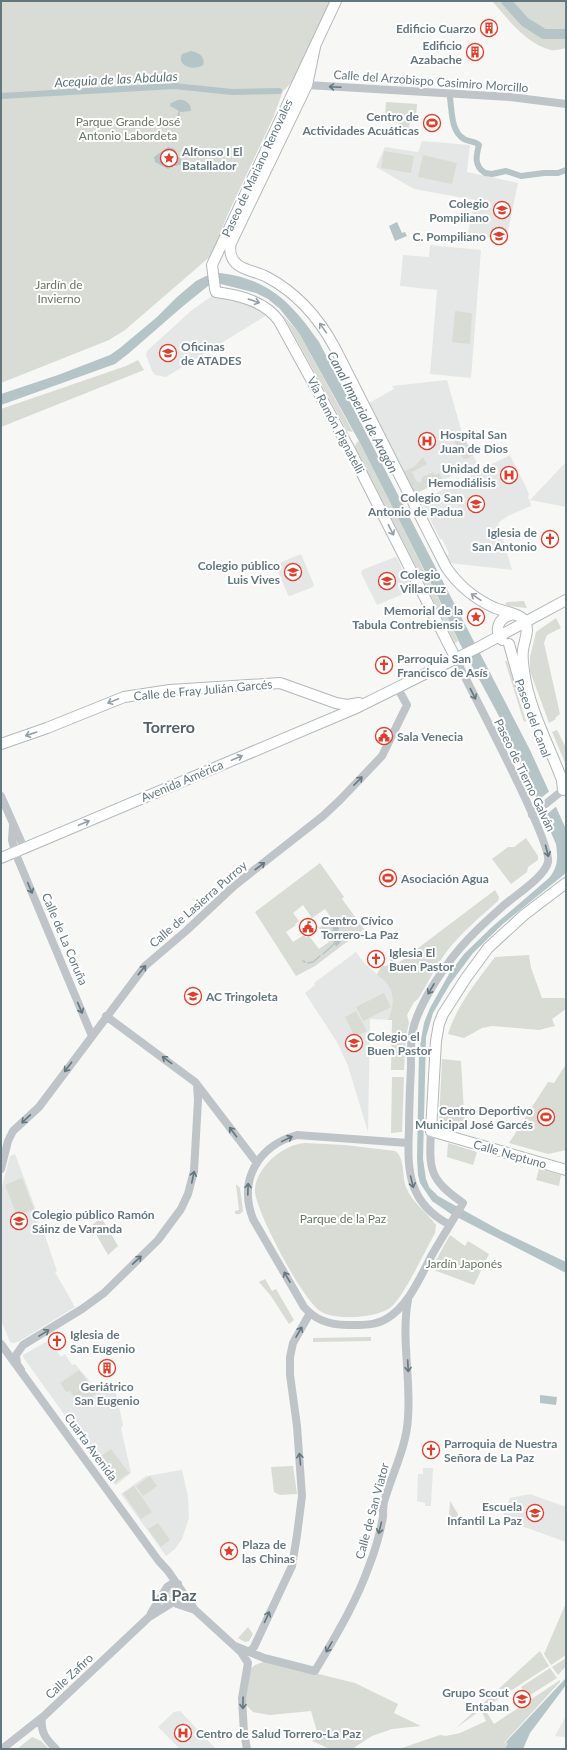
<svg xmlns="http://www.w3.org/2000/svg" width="567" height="1750" viewBox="0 0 567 1750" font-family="Lato,sans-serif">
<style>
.built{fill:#e5e7e6}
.green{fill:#d8dcd4;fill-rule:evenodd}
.water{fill:#b5c4c6}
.pier{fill:#f7f7f5}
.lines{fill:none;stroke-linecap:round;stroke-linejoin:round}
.stream{stroke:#b5c4c6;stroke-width:1.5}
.canal{stroke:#b5c4c6;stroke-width:6}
.river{stroke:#b5c4c6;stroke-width:10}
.major-casing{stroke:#b2b8bb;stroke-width:12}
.minor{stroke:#bec4c7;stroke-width:8}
.major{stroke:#fff;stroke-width:10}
.oneway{stroke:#63777f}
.oneway2{stroke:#92a0a5}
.labels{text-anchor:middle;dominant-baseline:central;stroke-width:4;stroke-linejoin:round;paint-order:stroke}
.poi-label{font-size:12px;font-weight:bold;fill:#63777f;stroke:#fff;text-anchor:start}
.street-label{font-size:12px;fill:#63777f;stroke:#fff}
.park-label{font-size:12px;fill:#687762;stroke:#fff}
.water-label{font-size:13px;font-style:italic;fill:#5e767a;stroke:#fff}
.district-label{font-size:16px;font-weight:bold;fill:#55646a;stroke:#fff}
</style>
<rect width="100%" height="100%" fill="#f7f7f5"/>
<path class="built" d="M422,141L470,145L467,172L518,183L508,231L507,241L468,233L475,200L414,189L376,167L385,147L418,152Z
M430,245L481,250L471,378L430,374L437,290L400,286L403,255L429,257Z
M217,295L254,303L267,315L166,377L155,375L152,371L146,355L147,351L192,310L212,296Z
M447,380L462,433L477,463L415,494L369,403L394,389L392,386Z
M510,455L526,487L529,494L528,498L530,500L564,464L566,466V507L530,500L531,506L508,516L498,523L512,570L449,563L445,556L449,554L445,545L442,539H440L421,501Z
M301,554L314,585L313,587L290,596L288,595L276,567L277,564Z
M395,557L397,558L413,590L377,605L361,573L362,570Z
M356,952L365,964L377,974L381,967L390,965V960L392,958L405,976L392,1020L370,1019L368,1132L348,1066L337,1042L305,993L315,985L314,983Z
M15,1154L36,1210L32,1213L43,1230L57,1271L55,1272L75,1307L18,1342L13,1343L10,1342L1,1320V1190L10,1156Z
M49,1340L61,1357L65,1354L72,1365L75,1364L99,1392L114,1384L123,1425L121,1428L131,1473L116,1485L114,1484L23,1357V1355Z
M423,1468H433L431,1506H425V1503L417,1501L418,1474H423Z
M182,1470L188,1497L189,1518L182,1539L175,1549L166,1556L121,1494L146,1476Z
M530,1494L566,1507V1542L502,1519L510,1498Z
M180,1711L216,1749H180L158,1727L174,1712Z
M566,1716V1737L555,1736L562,1723Z"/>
<path class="green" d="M1,1H332L298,76L283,91L273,118L226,218L213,254L125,330L109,340L1,383Z
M492,1H566V48C561,49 555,51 551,50C525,43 509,20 492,1Z
M386,102L417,104L416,117H410L409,131H399L400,116L385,115Z
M384,151L414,156L411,173L381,168Z
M423,155L457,163L452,184L418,177Z
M455,311L472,313L470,344L452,342Z
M283,315L299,333L353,432L347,431Z
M138,360L144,370L1,427V409L126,366Z
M463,436L473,455L466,459L463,458L455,443V441Z
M359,441L450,622L458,641L455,643L355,447L356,443Z
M423,457L427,464L412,472L417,482L421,483L422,477L433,472L435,475L439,473L443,480L415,494L404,471L414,467Z
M524,601L527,608L508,606L505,604L507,602Z
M556,618L561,628L547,635L544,643L560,714L555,718L556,719L549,723L530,671V657L536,632Z
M505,661H507L526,721L524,722Z
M557,730L566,748V765L552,732Z
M526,838L538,856V860L528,867L527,872L511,884L492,859L508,847H514Z
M320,863L344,897L342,899L364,929L315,966L296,976L255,912ZM303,905L312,918L325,909L332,919L319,928L329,942L319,949L309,936L306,938L304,935L293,942L286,932L296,925L295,924L299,921L293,913Z
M495,890L499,897L498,901C480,917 462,932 447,951C436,966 428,983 418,999L414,1002L407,1015L409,1023L406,1036L404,1070H391L392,1020H388C396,1002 395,986 377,975L381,967L390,965V960L392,958L397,964Z
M529,955L531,968L542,998H566V1009L552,1019L555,1026L539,1030L492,1026L482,1028L464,1038L448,1034C457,1005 477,981 495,957Z
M384,993L391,1007L363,1021L356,1007Z
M356,1011L367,1031L355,1037L345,1017Z
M442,1059L461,1061L465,1130L439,1123Z
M566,1064V1150L548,1154L509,1143L548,1082L554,1083Z
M392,1077H404L402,1132L391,1133Z
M305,1143L345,1145L395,1151C405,1157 402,1177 406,1187C412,1203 426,1211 436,1225L435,1233C426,1249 402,1300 390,1308C376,1318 334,1321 320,1311C302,1299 257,1213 255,1192C254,1169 283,1144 305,1143Z
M448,1143L477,1152L473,1165L447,1157Z
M539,1169L561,1175L559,1186L536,1180Z
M22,1178L34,1209L17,1216L5,1185Z
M236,1184L240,1188L243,1211L240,1214H235V1211L239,1210Z
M101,1217L118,1246L108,1255L96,1234L92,1236L88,1229Z
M450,1235L465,1246L468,1241L489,1254L474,1285L431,1269Z
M265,1279L272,1291L276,1289L294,1320L289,1324L271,1296L259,1282Z
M371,1337V1341L313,1342V1338Z
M79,1370L97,1393L80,1405L70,1391L66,1392L60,1383Z
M111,1449L129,1473L115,1483L98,1458Z
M293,1466L297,1494L280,1495L274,1492L271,1467Z
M150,1476L157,1486L143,1496L136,1486Z
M134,1486L152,1512L141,1519L123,1493Z
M450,1501L458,1514V1517H449Z
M158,1523L170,1540L161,1547L148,1529Z
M171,1587L176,1589L180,1596L178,1601H173L168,1596L167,1592Z
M566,1603V1655L551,1665L544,1654Z
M248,1627L253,1634L249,1641L245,1642L238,1638Z
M540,1651L549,1666L484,1708L494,1724L560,1680V1682L503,1744L506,1742L511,1749H399L440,1735L446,1736L460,1733L486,1721L481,1710L456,1728Z
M566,1658V1666L558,1675L552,1667Z
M266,1661L355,1683L398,1704L394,1713L421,1726L392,1729L372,1736L352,1749H330L312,1741L318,1735L311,1711L270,1715L253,1712L245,1704L250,1669L255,1665Z
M550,1668L557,1678L527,1697L521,1687Z
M32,1737L41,1741L49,1749H17Z"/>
<path class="water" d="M191,51C198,52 206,57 203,65C194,71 176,67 182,54Z
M178,100C185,99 191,103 191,111L181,112L170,106L171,103Z
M168,147L175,149L177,155L182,161L180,165L173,166L168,169L155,162L154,157Z
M397,222L402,233L405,232L407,236L395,241L389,226Z
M220,273C269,279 292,303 319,342L530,750L566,829V873L504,923L473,953L450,984L433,1013L426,1037L423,1159L426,1179L429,1187L438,1196L501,1231L566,1262V1273L480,1229L451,1214L432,1201L420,1183L418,1175L417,1158L419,1051L424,1023L430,1008L449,974L464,954L493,926L549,878C558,867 558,858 556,844L500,718L459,642L445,611L360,443L299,333L280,309L268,299L256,293L221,284L208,286L182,307L128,354L115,364L1,405V394L58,375L110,355L120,348L157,317L177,297L196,281L206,276Z
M335,925L339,928L338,936L341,942L336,947L332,935L333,927Z
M540,1395L557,1397L556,1405L540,1403Z
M566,1678V1685L530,1733L523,1749H505L508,1744L506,1742Z"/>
<path class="pier" d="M551,790L558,805L542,818L535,801H537Z"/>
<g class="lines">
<path class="stream" d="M177,121L180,109
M333,945L335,942
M323,954L332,946
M303,961L305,962
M308,963L313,962L320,956"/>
<path class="canal" d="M1,96L174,86L232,92L279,91
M450,98C452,111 451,132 464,139C469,142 475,141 479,145C476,156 474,166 485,173L492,174L506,171L521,176L544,173H558L566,170"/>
<path class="river" d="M506,1L525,22L544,34H566"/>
<g class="major-casing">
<path id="major" d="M336,1L212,265L215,289L216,292C238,295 265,301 279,321L350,450L456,659
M315,47L307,85L231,243C229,251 231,260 238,265C246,271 258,272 267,277C297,293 319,318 335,348L446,567C458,585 475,599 495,608C503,611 520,614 525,621C530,630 524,641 523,650C522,657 523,664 524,671C529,709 549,745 562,780L563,790
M502,640C494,630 498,618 511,615
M509,644L520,683
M1,744L47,728L124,697L170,690L280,683L336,703L347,705L359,703
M1,858L354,709L481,646L566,600
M566,883L524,915L488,948L466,978L443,1014L439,1024L436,1041L431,1131L566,1170"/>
</g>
<path class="minor" d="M302,86L307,85L510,97L566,104
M1,796L24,848
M532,815L563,790
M13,825L12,840L15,852L92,1036
M106,1016L195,1082L257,1163
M408,1143L297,1135C258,1146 238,1180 253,1219L304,1307C315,1320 331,1325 347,1325C360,1325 374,1326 386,1319C409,1306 421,1275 433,1253C443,1236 453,1220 463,1203C429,1179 429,1170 431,1131
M1,1169L8,1141L13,1131L39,1107L145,966L186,931L234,886L323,816L340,800L382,756L407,705L397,687
M450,1225C408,1203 407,1171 409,1129C409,1108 410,1087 411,1067C411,1055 410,1042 413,1030C415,1018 422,1005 428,994C450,956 469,936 502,907C514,896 545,877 548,862C553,843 469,687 456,659
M1,1344L158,1560L168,1571L195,1610
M21,1370L17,1364L16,1355L23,1345L82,1309L104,1293L158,1240L181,1209L188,1194L194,1171L198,1100L197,1085
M177,1604L195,1610L241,1652L248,1663L242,1698L244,1733L247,1749
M151,1613L167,1587L173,1583L178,1584
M235,1646L264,1658L315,1671C335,1637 356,1603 369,1566C375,1551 380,1533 383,1517C383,1512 383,1507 384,1502C392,1474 407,1446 408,1417C411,1379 401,1337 408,1300
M245,1653L250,1651L254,1647L292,1566L297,1535L302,1496L297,1426L290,1375V1357L293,1343L310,1313
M42,1718C40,1732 46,1739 56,1749
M2,1749L44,1716L149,1617L170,1604"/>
<use href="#major" class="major"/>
</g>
<defs><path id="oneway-shaft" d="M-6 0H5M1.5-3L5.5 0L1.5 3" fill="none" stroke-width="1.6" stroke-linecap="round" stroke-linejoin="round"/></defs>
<g class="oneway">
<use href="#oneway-shaft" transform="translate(335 87) rotate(-177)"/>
<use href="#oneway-shaft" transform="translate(473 694) rotate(63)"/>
<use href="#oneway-shaft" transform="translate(358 781) rotate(-45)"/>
<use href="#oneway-shaft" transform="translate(547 851) rotate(75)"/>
<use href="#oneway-shaft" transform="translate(260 866) rotate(-37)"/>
<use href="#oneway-shaft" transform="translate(30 888) rotate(67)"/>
<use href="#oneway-shaft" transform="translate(142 970) rotate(-51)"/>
<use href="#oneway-shaft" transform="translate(431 989) rotate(120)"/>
<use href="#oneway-shaft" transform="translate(80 1008) rotate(67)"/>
<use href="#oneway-shaft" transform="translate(167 1060) rotate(-144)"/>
<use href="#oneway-shaft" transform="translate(68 1067) rotate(127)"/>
<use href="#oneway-shaft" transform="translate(26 1119) rotate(137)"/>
<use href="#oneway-shaft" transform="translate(233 1132) rotate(-127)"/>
<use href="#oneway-shaft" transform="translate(287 1139) rotate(-26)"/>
<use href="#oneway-shaft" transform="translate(193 1177) rotate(-78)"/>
<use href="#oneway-shaft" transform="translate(412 1182) rotate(76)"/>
<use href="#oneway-shaft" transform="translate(248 1189) rotate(-88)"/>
<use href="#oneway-shaft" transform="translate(137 1260) rotate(-43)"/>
<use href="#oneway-shaft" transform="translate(287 1277) rotate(-120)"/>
<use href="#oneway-shaft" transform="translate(299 1332) rotate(-60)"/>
<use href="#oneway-shaft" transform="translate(44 1333) rotate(-32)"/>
<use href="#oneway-shaft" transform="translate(408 1366) rotate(87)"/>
<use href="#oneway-shaft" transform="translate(300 1459) rotate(-95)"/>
<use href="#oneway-shaft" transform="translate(380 1528) rotate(104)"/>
<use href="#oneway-shaft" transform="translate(267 1617) rotate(-65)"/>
<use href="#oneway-shaft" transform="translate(329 1647) rotate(120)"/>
<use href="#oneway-shaft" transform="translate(243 1703) rotate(91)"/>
</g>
<g class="oneway2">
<use href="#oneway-shaft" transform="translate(254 301) rotate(19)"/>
<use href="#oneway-shaft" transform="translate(323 328) rotate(-125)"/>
<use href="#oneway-shaft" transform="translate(391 530) rotate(63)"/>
<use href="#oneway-shaft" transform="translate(476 597) rotate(-146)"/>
<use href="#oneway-shaft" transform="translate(113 701) rotate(158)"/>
<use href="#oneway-shaft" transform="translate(31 734) rotate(161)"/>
<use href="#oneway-shaft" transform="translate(237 758) rotate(-23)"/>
<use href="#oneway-shaft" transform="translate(84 823) rotate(-23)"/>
</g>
<defs>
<g id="building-ring" transform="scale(0.9)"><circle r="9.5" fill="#fff" stroke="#e03e2c" stroke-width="1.5"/><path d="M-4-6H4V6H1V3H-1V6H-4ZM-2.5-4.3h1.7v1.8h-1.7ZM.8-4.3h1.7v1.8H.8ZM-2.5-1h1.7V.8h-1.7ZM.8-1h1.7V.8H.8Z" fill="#e03e2c"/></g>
<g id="stadium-ring" transform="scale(0.9)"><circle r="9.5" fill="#fff" stroke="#e03e2c" stroke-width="1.5"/><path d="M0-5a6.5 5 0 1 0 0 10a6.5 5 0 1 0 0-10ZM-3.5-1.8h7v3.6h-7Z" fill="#e03e2c"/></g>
<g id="sight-ring" transform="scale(0.9)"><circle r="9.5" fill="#fff" stroke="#e03e2c" stroke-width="1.5"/><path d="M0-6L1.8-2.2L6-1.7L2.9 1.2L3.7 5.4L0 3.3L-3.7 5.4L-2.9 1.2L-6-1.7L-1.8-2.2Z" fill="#e03e2c"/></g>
<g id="school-ring" transform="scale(0.9)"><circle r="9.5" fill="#fff" stroke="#e03e2c" stroke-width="1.5"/><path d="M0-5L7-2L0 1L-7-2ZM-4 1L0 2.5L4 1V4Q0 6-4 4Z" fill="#e03e2c"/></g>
<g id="university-ring" transform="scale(0.9)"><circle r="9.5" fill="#fff" stroke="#e03e2c" stroke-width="1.5"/><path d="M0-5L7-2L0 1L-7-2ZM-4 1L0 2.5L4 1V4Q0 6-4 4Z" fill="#e03e2c"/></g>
<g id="hospital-ring" transform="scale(0.9)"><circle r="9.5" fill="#fff" stroke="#e03e2c" stroke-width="1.5"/><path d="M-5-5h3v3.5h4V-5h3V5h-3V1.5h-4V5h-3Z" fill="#e03e2c"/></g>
<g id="church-ring" transform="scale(0.9)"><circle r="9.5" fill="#fff" stroke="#e03e2c" stroke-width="1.5"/><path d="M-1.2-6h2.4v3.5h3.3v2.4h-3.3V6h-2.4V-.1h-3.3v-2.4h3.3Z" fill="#e03e2c"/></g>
<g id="civic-ring" transform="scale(0.9)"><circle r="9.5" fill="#fff" stroke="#e03e2c" stroke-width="1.5"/><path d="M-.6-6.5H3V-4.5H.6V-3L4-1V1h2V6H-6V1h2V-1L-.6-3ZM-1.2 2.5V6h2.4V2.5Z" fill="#e03e2c"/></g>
</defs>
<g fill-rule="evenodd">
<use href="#building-ring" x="489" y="28"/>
<use href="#building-ring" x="475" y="52"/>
<use href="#stadium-ring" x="432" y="123"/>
<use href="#sight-ring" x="169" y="158"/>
<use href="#school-ring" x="502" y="210"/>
<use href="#university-ring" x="499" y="236"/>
<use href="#school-ring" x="168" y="353"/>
<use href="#hospital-ring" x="427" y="441"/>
<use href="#hospital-ring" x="509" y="475"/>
<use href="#school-ring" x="476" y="504"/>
<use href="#church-ring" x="550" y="539"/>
<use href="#school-ring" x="293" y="572"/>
<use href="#school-ring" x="387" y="581"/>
<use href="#sight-ring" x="476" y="617"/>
<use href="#church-ring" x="384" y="665"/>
<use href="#civic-ring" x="384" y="736"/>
<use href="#stadium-ring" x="388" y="878"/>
<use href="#civic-ring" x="308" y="927"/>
<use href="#church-ring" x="376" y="959"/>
<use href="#school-ring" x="193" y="996"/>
<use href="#school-ring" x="354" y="1043"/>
<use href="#stadium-ring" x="546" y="1117"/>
<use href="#school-ring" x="19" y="1221"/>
<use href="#church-ring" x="57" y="1341"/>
<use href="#building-ring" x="107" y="1368"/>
<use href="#church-ring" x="431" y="1450"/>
<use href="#school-ring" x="535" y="1513"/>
<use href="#sight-ring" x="229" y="1551"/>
<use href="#school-ring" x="522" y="1699"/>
<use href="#hospital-ring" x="183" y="1733"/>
</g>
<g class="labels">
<g class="poi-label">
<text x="476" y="28" text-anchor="end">Edificio Cuarzo</text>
<text x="462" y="45" text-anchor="end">Edificio<tspan x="462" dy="14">Azabache</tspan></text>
<text x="419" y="116" text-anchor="end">Centro de<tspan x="419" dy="14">Actividades Acuáticas</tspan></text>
<text x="182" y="151">Alfonso I El<tspan x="182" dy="14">Batallador</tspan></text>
<text x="489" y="203" text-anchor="end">Colegio<tspan x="489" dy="14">Pompiliano</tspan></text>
<text x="486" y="236" text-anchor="end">C. Pompiliano</text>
<text x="181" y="346">Oficinas<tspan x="181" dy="14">de ATADES</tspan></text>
<text x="440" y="434">Hospital San<tspan x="440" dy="14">Juan de Dios</tspan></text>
<text x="496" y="468" text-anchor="end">Unidad de<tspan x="496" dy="14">Hemodiálisis</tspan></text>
<text x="463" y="497" text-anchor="end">Colegio San<tspan x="463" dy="14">Antonio de Padua</tspan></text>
<text x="537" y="532" text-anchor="end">Iglesia de<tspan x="537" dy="14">San Antonio</tspan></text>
<text x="280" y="565" text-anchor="end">Colegio público<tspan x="280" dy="14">Luis Vives</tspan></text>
<text x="400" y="574">Colegio<tspan x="400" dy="14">Villacruz</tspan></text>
<text x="463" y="610" text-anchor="end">Memorial de la<tspan x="463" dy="14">Tabula Contrebiensis</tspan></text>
<text x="397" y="658">Parroquia San<tspan x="397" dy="14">Francisco de Asís</tspan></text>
<text x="397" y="736">Sala Venecia</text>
<text x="401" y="878">Asociación Agua</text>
<text x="321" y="920">Centro Cívico<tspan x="321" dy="14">Torrero-La Paz</tspan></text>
<text x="389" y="952">Iglesia El<tspan x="389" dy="14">Buen Pastor</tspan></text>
<text x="206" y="996">AC Tringoleta</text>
<text x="367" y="1036">Colegio el<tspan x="367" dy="14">Buen Pastor</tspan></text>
<text x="533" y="1110" text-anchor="end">Centro Deportivo<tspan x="533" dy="14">Municipal José Garcés</tspan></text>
<text x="32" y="1214">Colegio público Ramón<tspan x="32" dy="14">Sáinz de Varanda</tspan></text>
<text x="70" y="1334">Iglesia de<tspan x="70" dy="14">San Eugenio</tspan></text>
<text x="107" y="1386" text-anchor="middle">Geriátrico<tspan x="107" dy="14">San Eugenio</tspan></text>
<text x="444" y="1443">Parroquia de Nuestra<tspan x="444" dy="14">Señora de La Paz</tspan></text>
<text x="522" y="1506" text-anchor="end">Escuela<tspan x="522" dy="14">Infantil La Paz</tspan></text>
<text x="242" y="1544">Plaza de<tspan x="242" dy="14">las Chinas</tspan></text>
<text x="509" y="1692" text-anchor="end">Grupo Scout<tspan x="509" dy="14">Entaban</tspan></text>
<text x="196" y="1733">Centro de Salud Torrero-La Paz</text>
</g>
<g class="street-label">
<text transform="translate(431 81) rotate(4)">Calle del Arzobispo Casimiro Morcillo</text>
<text transform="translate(257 168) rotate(-65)">Paseo de Mariano Renovales</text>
<text transform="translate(336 425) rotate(62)">Vía Ramón Pignatelli</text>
<text transform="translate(203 690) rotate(-5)">Calle de Fray Julián Garcés</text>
<text transform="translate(533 718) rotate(70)">Paseo del Canal</text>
<text transform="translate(525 775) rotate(64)">Paseo de Tierno Galván</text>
<text transform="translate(182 781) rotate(-23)">Avenida América</text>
<text transform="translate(198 904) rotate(-41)">Calle de Lasierra Purroy</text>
<text transform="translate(65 939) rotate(67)">Calle de La Coruña</text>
<text transform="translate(510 1154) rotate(16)">Calle Neptuno</text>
<text transform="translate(91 1447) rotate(54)">Cuarta Avenida</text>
<text transform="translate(372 1511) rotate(-75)">Calle de San Viator</text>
<text transform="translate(69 1676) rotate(-43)">Calle Zafiro</text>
</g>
<g class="park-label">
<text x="128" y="121">Parque Grande José<tspan x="128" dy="14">Antonio Labordeta</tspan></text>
<text x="59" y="284">Jardín de<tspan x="59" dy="14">Invierno</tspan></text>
<text x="343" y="1218">Parque de la Paz</text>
<text x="464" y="1263">Jardín Japonés</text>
</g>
<g class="water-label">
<text transform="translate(116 79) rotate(-3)">Acequia de las Abdulas</text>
<text transform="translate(363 412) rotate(62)">Canal Imperial de Aragón</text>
</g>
<g class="district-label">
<text x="169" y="726">Torrero</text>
<text x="174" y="1594">La Paz</text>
</g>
</g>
<rect width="567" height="1750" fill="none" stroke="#63777f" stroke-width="4"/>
</svg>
